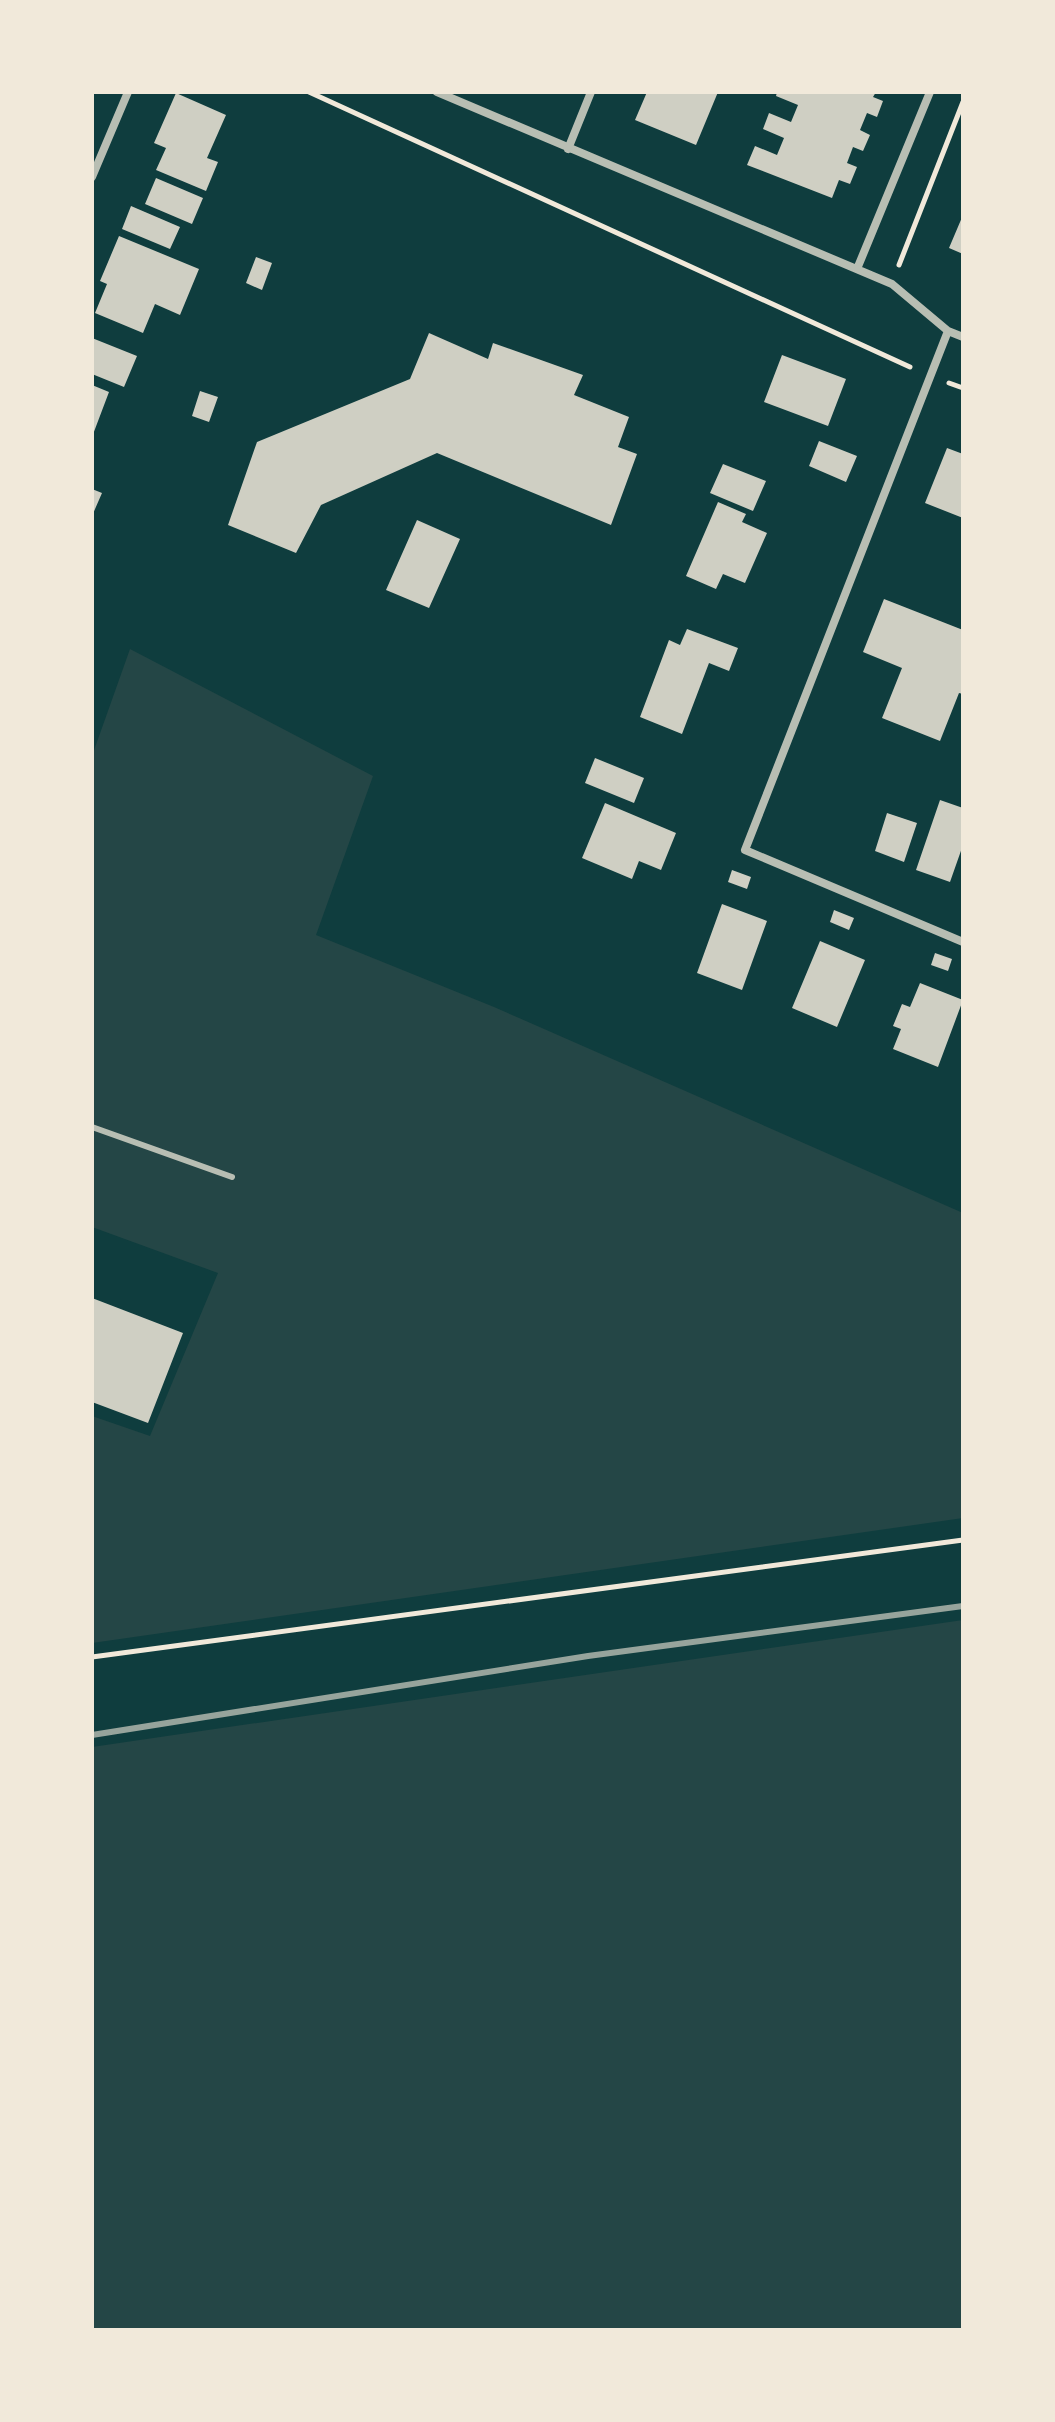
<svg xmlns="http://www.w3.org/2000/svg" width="1055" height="2422" viewBox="0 0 1055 2422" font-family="Jost,sans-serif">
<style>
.green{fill:#244646}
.building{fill:#cfcfc3}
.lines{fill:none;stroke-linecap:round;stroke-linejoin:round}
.path{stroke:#f1e9da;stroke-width:5}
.service{stroke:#b8beb3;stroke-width:6}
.minor{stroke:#b8beb3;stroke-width:8}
.rail{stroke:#97a49c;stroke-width:6}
</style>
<rect width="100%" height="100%" fill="#0f3d3e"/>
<path class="green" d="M130,649L373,776L316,935L494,1007L963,1213V1518L92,1643V1416L150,1436L218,1273L92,1227V756Z
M963,1620V2330H92V1747Z"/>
<path class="building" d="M647,92H718L696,145L635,120Z
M777,92H876L873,97L883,101L877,117L867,113L860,130L870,135L863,151L853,147L847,163L857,167L850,184L839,180L832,198L747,165L755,146L777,155L784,138L763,129L769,113L791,122L798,105L776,96Z
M176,93L226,115L207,158L218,162L206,191L156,170L166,148L154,143Z
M156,178L203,198L192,224L145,204Z
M131,206L180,227L170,249L122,229Z
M963,215V254L949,248Z
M119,236L199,269L180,315L155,304L143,333L95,313L107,284L100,281Z
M256,257L272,263L262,290L246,283Z
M429,333L488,359L493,343L583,375L574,395L629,417L618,447L637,454L611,525L437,453L321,505L296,553L228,525L257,442L410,379Z
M92,338L137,356L124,387L92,374Z
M782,355L846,379L828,426L764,402Z
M92,385L109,392L92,437Z
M200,391L218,397L209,422L192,416Z
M819,441L857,456L846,482L809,466Z
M947,448L963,454V518L925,503Z
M723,464L766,481L753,511L710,493Z
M92,489L102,493L92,516Z
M718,502L746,514L742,522L767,533L745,583L723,574L716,589L686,576Z
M417,520L460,539L429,608L386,590Z
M884,599L963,630V694L959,693L940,741L882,718L902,668L863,652Z
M687,629L738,648L729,671L709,663L682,734L640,717L669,640L680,645Z
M595,758L644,778L634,803L585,783Z
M940,800L963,808V845L950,882L916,870Z
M605,803L676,833L661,870L639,861L632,879L582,858Z
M887,813L917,823L904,862L875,851Z
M732,870L751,877L747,889L728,882Z
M722,904L767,921L742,990L697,973Z
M834,910L854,918L849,930L830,922Z
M820,941L865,960L837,1027L792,1008Z
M935,953L952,959L948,971L931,965Z
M920,983L963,1000L938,1067L893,1049L901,1029L893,1026L902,1004L910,1007Z
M92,1298L183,1333L148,1423L92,1402Z"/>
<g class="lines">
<path class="path" d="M309,92L910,367
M899,265L963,102
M949,383L963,388
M92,1657L963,1540"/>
<path class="service" d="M92,1127L232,1177"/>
<path class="minor" d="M437,92L892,284L948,331L963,337
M568,149L591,92
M92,177L128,92
M857,269L930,92
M948,331L745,850L963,942"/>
<path class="rail" d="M92,1735L588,1656L963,1606"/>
</g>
<rect width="1055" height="2422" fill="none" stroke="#f1e9da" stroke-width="188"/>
</svg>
